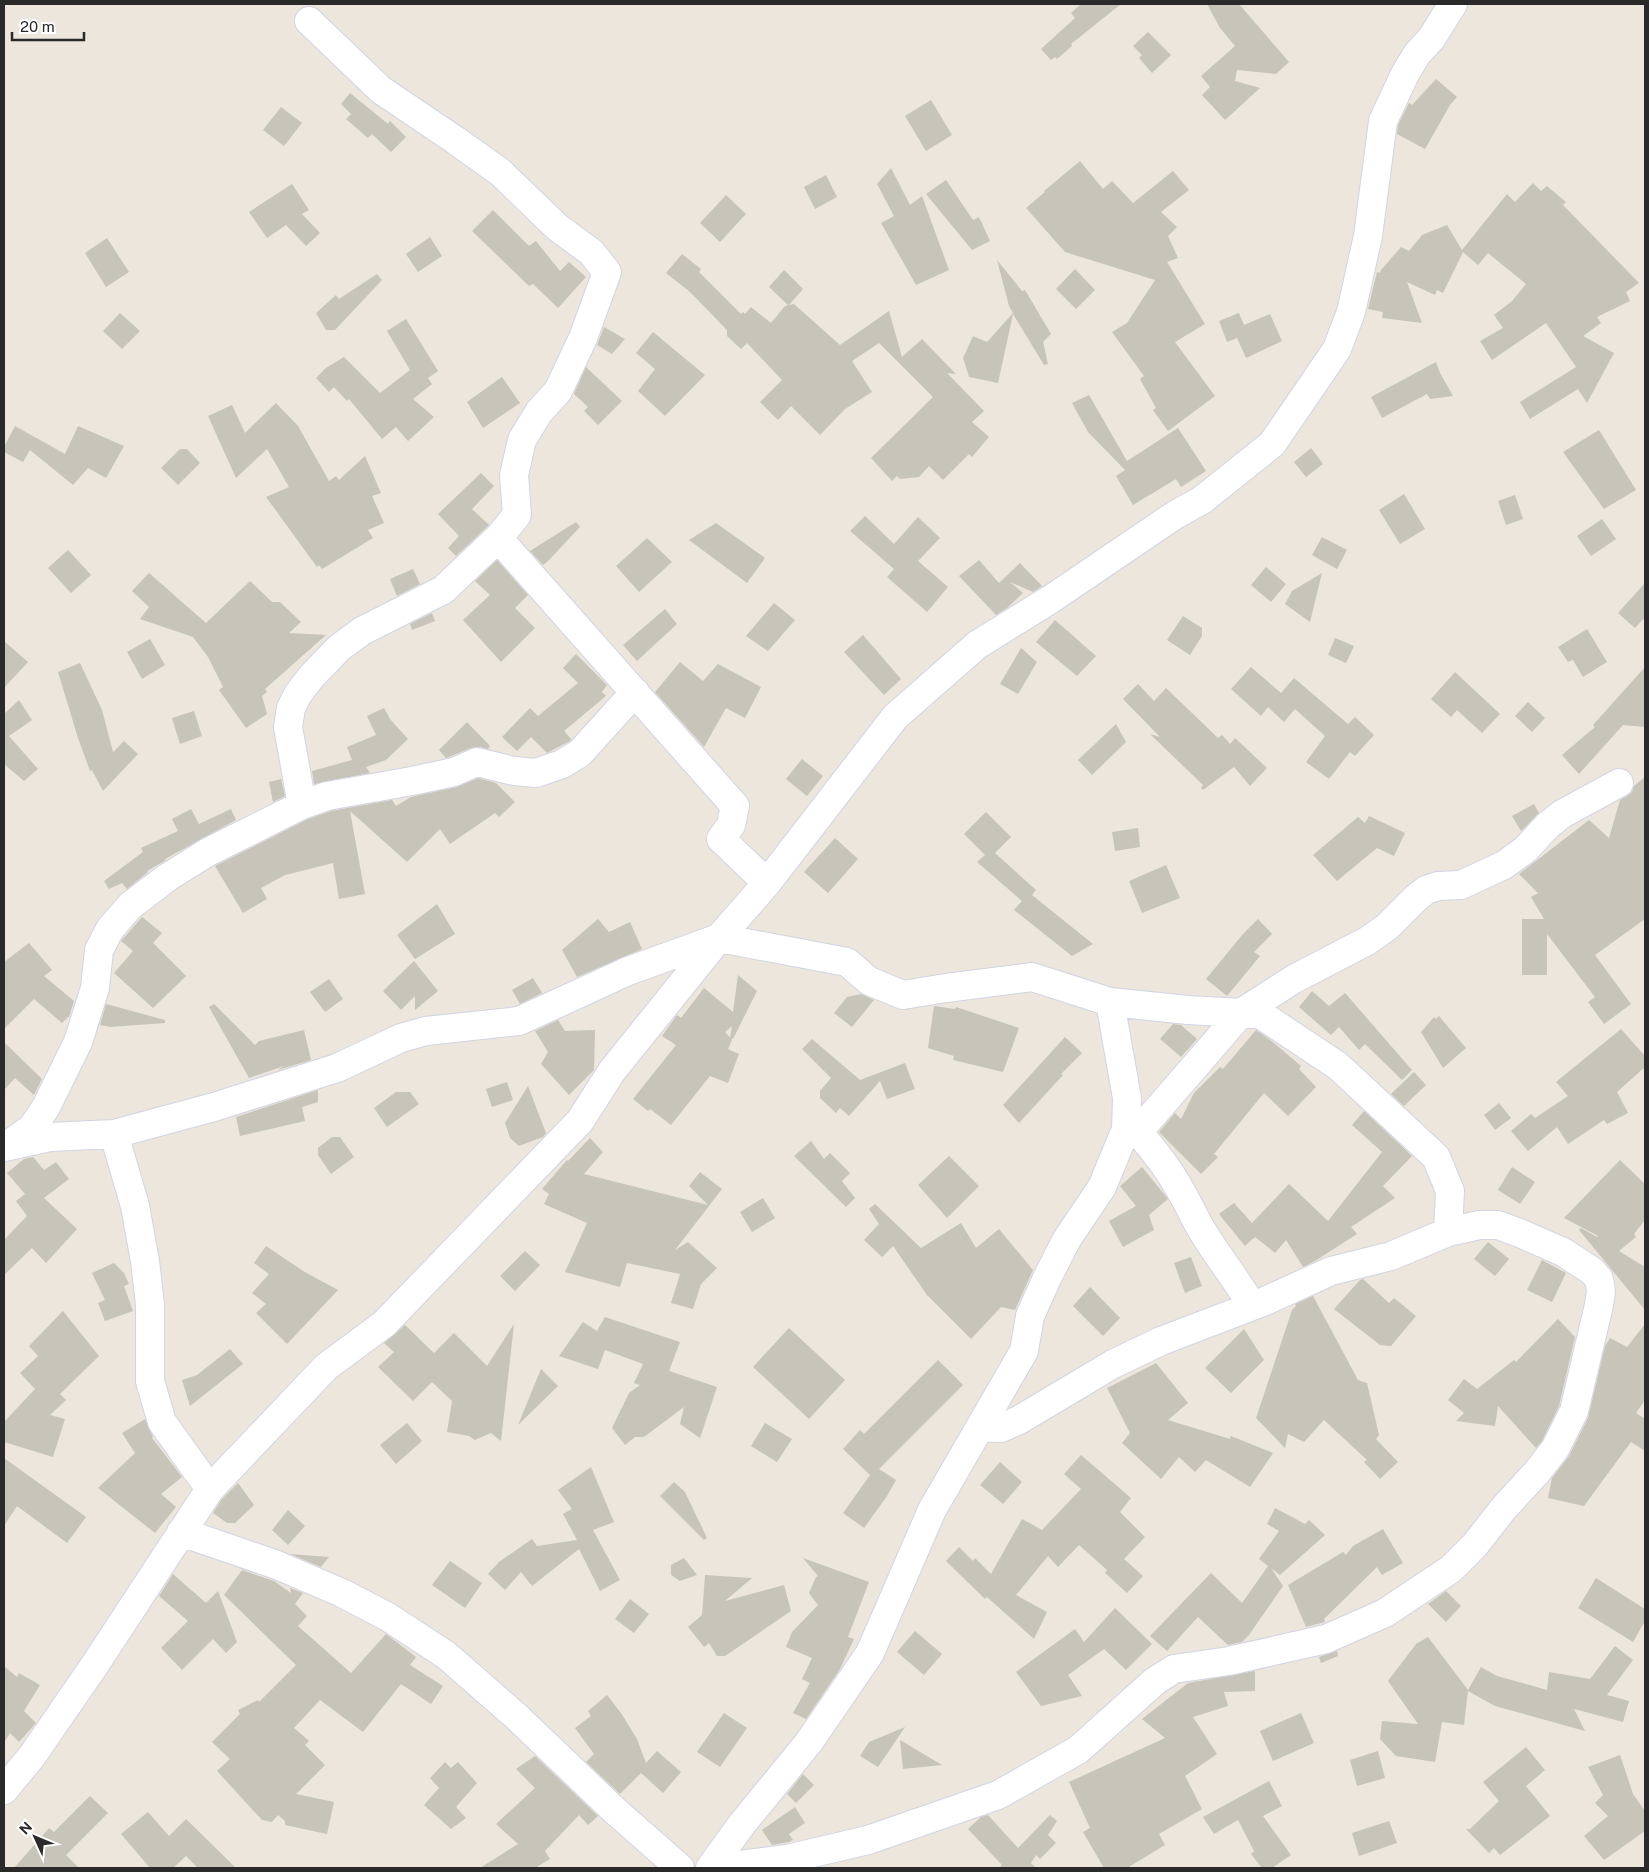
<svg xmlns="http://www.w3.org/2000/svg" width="1649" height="1872" viewBox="0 0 1649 1872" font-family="'Public Sans',sans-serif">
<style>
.building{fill:#c7c4ba}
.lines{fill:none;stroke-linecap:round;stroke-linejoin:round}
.street-casing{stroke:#d1d4e3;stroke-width:30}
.street{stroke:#fff;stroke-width:28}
</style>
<rect width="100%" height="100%" fill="#ece6dc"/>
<path class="building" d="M1081,4H1121L1071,44L1072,46L1057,59L1055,57L1051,60L1041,49L1075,18L1071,13Z
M1207,4H1239L1289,62L1276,74L1237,70L1235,81L1260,88L1225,120L1202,95L1210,87L1201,76L1235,46L1220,28Z
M1148,32L1171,55L1152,73L1139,58L1142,55L1133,46Z
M1436,79L1457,97L1450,105L1425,149L1397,134L1398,125L1409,103L1412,105Z
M350,93L388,124L390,121L406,137L391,152L372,134L368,138L346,119L351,114L341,104Z
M931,100L952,135L926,151L905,116Z
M281,107L302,123L284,146L263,130Z
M1080,161L1103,189L1112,181L1133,203L1173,171L1189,190L1161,212L1177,227L1168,236L1178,258L1167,262L1205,324L1175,342L1215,396L1168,431L1153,410L1156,408L1140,379L1144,376L1112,332L1127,323L1155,280L1065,252L1026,208L1045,192L1044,191Z
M891,168L910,205L922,196L949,270L916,285L881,223L894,216L877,184Z
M826,175L837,197L815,209L804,187Z
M946,180L973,220L979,217L990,241L972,250L926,194Z
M1533,183L1541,191L1547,186L1566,202L1563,205L1639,283L1626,292L1630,301L1597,317L1601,323L1583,336L1614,353L1587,403L1578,389L1530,419L1520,402L1576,367L1546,323L1492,360L1480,341L1503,328L1494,315L1512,301L1526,284L1488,253L1478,265L1463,252L1443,293L1437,290L1435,295L1407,282L1422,323L1382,318L1383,312L1368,309L1377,272L1380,273L1381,270L1401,247L1409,251L1422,235L1447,225L1462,250L1507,194L1515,202Z
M292,184L309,210L302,214L320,233L306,246L286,225L267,238L249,212Z
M726,195L746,214L720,242L700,223Z
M493,210L529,246L536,241L560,271L569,262L586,277L558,308L533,284L529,286L472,231Z
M430,237L442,256L418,272L406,254Z
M107,238L129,272L106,287L85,253Z
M682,254L701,269L699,272L741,314L743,312L745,314L751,307L771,323L785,306L788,305L769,287L784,270L803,289L789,305L794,304L840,345L889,311L902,357L922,339L956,374L947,373L984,411L972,422L989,437L972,457L969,454L943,480L929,466L919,477L900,479L897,476L892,481L871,458L933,397L879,343L852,361L872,392L845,409L820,435L791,406L778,420L760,402L782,380L747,343L741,349L727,336V330L690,292L666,273Z
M997,260L1022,291L1025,290L1051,334L1043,342L1048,364L1044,365L1013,314L998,383L969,377L963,358L973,336L987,342L1013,313L1009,306Z
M1075,269L1095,290L1076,309L1056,289Z
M377,274L382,280L335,330H326L316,313L336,295L339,299Z
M120,313L140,331L122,349L103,331Z
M1239,313L1244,325L1270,314L1282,341L1246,358L1237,338L1227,342L1219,321Z
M406,319L438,371L428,378L432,384L413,399L434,417L408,441L396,427L382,439L349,399L347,401L334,387L329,392L316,378L326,368L344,357L380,393L410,370L387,331Z
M604,327L625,339L612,354L597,345Z
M653,332L705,375L665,416L638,391L655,369L636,353Z
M1436,362L1440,373L1453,396L1430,399L1427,394L1382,418L1371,397Z
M586,367L622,401L598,425L584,411L588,407L574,394Z
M502,377L520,403L483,428L467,402Z
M1089,395L1127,461L1178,428L1206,471L1181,487L1176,479L1133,505L1116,476L1125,470L1088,432L1072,403Z
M276,403L298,426L329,481L336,476L339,480L365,456L381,493L372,496L384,523L368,530L373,538L322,569L319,565L317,567L266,497L289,487L267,449L236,478L208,416L232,405L245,433Z
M15,426L65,454L78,426L124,446L106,478L88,468L73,485L30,450L23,462L4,452V447Z
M1599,430L1636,490L1604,509L1563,452Z
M1311,448L1323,464L1306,477L1294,462Z
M180,449H187L200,463L178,485L161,468Z
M481,473L494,486L472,509L489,525L456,556L448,548L459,536L438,514Z
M1404,494L1425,529L1400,544L1379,510Z
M1515,495L1523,519L1506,525L1498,501Z
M865,516L894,544L918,517L940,538L918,561L948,587L927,612L887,577L894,569L850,531Z
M1602,519L1616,539L1591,556L1577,536Z
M576,522L580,527L548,561L543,565L530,551Z
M716,523L765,558L747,583L689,540Z
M1322,537L1347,550L1337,569L1312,555Z
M647,538L672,562L639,592L616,566Z
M68,550L91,575L71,593L48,568Z
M497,560L528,595L515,608L535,628L501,662L463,620L490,595L475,581Z
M979,560L999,583L1020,563L1042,586L1033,592L1010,582L1023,593L1007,608L996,615L959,576Z
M1266,567L1286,584L1271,602L1251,585Z
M413,569L420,584L397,596L390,579Z
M149,573L206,623L250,581L272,602H280L301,622L289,633L326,635L265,689L267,692L262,696L267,714L246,728L219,690L223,687L208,657L193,637L140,619L149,607L132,591Z
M1322,573L1310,622L1285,604L1292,591Z
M1645,583V617L1635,628L1618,613Z
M774,603L795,620L768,651L746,636Z
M665,609L677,624L637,661L623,645Z
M432,613L435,621L412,630L410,624Z
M1183,616L1202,628V636L1190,655L1167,640Z
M1055,620L1096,656L1077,676L1036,642Z
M1587,629L1607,662L1583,677L1573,660L1568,662L1558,647Z
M863,635L901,679L884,695L844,652Z
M1335,638L1354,646L1346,663L1328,655Z
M150,639L165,665L142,679L127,652Z
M4,641L28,662L4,688Z
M1021,648L1037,662L1018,694L1000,684Z
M576,654L607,685L602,692L606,696L564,731L571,739L570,741L547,753L531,737L517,751L502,737L530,708L538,716L578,683L563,668Z
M680,662L703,681L718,664L761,687L745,718L726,708L704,747L655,692Z
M80,663L102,710L113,752L124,741L138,754L103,791L92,770L90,771L78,738L58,672Z
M1251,667L1281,693L1294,678L1348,724L1355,717L1374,735L1355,756L1350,752L1329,779L1306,762L1325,736L1295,709L1284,722L1268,707L1261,716L1231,689Z
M1645,667V727L1623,725L1579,774L1562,755L1595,727L1593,725Z
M1455,672L1500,714L1482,733L1457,710L1451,717L1431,699Z
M1138,684L1154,701L1166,688L1218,738L1222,735L1230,744L1235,738L1267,768L1250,786L1234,767L1203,790L1201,788L1203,785L1150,734L1160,737L1123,699Z
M19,700L32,720L9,736L38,769L24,781L4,764V714Z
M1528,702L1545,718L1532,732L1515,716Z
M384,708L390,719L408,739L386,760L366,767L370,773L314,784L312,771L352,760L347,747L376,735L367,716Z
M194,711L202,736L180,744L172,718Z
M467,722L490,746L488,749L480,747L471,748L446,758L439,750Z
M1116,724L1126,742L1092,775L1078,760Z
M802,759L823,776L807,796L786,779Z
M1645,777V919L1595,955L1631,1004L1604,1024L1588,1002L1595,997L1547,934V975H1522V919H1544L1531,897L1538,893L1519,874L1589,820L1609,838L1620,800L1627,796L1632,792L1634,786Z
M478,778L496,783L515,802L499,817L495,813L450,844L440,829L407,862L350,811L365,894L339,899L333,863L285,875L261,888L267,899L243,913L215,866L308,819L331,811L392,800L396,806L411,797L457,787Z
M281,779L285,796L273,802L269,782Z
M1534,804L1539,813L1521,831L1512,816Z
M191,809L199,824L231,809L236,820L165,859L166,860L147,871L148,872L127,889L122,883L109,889L104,881L143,852L141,848L178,831L172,819Z
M986,812L1011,837L995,853L1036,890L1032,895L1093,944L1072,956L1014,910L1022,901L977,862L985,855L964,834Z
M1369,816L1405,833L1394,856L1377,848L1337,881L1313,855L1358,817L1365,823Z
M1138,828L1140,847L1115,851L1112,832Z
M835,838L858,859L828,893L804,872Z
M1166,865L1180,898L1142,913L1129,881Z
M437,904L455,934L415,959L397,935Z
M142,917L162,933L153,943L186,976L153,1008L114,973L133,951L121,941Z
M598,919L609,932L630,922L642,949L577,977L562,950Z
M1258,919L1272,934L1254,952L1260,956L1227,996L1206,979L1243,934Z
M29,943L52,970L44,976L74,1001L69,1017H68L62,1023L34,999L4,1029V962Z
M414,961L438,991L415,1010V996L401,1010L383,991Z
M738,975L757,991L733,1039L730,1038L732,1026L725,1032L732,1040L728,1049L739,1054L728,1083L710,1076L671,1125L650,1109L648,1111L633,1099L676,1045L662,1036L677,1015L681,1018L704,988L733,1012Z
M533,978L542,993L520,1004L512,990Z
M329,979L343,999L325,1012L310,992Z
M1312,991L1329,1006L1345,993L1412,1070L1402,1080L1365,1044L1359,1050L1339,1027L1331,1035L1299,1007Z
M861,994L874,1000L852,1027L834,1013L847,997Z
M106,1004L165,1020V1023L110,1027L100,1025Z
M214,1004L255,1045L259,1041L304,1030L311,1060L278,1070L284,1066L249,1078L209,1007Z
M934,1006L955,1009L956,1007L1019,1028L1003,1072L953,1060L954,1056L928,1048Z
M1439,1016L1466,1048L1443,1068L1421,1032L1434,1017L1436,1019Z
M558,1020L565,1031L595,1030L594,1070L569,1095L541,1064L548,1052L535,1031Z
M1173,1024L1181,1025L1197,1039L1181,1057L1160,1039Z
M1621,1029L1645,1056V1067L1617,1092L1628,1113L1607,1124L1604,1120L1568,1144L1557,1127L1528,1151L1511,1131L1531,1114L1535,1118L1568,1096L1556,1082Z
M1256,1030L1269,1039L1301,1066L1299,1069L1316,1087L1288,1116L1264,1093L1214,1154L1218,1157L1201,1174L1159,1132L1175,1113L1181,1119L1194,1093L1220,1067L1223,1069Z
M1065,1037L1082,1053L1061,1074L1063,1075L1019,1123L1003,1105Z
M812,1039L860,1080L905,1063L915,1089L887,1099L880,1081L849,1116L840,1108L836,1113L820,1098V1091L831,1078L802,1049Z
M4,1042L42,1079L34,1095L15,1078L4,1090Z
M1414,1072L1426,1085L1404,1106L1391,1094Z
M507,1082L513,1100L492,1107L486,1089Z
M528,1086L546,1133L543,1137L519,1146L510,1138L505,1123Z
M318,1090V1102L302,1107L305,1121L240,1136L236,1117Z
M396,1092H410L419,1104L387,1127L374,1108Z
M1499,1103L1511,1118L1495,1130L1484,1115Z
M1364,1111L1412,1156L1383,1186L1395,1198L1351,1227L1357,1234L1315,1261L1303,1267L1286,1240L1275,1253L1255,1237L1245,1246L1219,1214L1234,1203L1252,1223L1289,1184L1328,1221L1382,1152L1352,1125Z
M332,1137H340L354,1157L331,1174L318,1155V1148Z
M590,1138L603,1152L584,1174L708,1205L689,1186L700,1172L722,1189L675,1250L688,1242L717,1268L701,1284L693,1309L671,1303L680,1274L627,1263L620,1287L565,1272L587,1223L544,1204L549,1194L542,1189L567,1160L568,1161Z
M811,1141L824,1159L830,1153L850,1173L842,1181L855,1198L846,1207L794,1156Z
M949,1156L979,1186L947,1218L918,1185Z
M33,1157L44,1170L56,1162L69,1179L44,1198L77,1229L46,1263L32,1248L4,1275V1240L27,1216L16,1201L25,1194L7,1173L24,1159Z
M1620,1160L1645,1184V1220L1634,1234L1636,1237L1619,1251L1645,1267V1310L1579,1230L1581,1228L1597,1237L1598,1236L1564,1218Z
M1142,1167L1168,1199L1149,1215L1154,1230L1123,1247L1109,1221L1136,1206L1120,1186Z
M1512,1167L1535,1182L1520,1204L1498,1190Z
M763,1198L775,1218L752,1232L740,1212Z
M875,1204L921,1248L961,1223L976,1248L999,1229L1033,1270L1015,1310L1001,1307L971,1339L927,1295L893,1246L882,1257L864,1240L879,1224L869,1209Z
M1488,1242L1509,1259L1495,1276L1474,1259Z
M266,1246L303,1271L338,1290L287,1344L256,1313L266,1304L252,1293L269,1274L254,1263Z
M525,1251L540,1265L515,1291L500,1276Z
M1191,1257L1202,1286L1185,1293L1174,1263Z
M1542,1260L1566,1273L1552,1302L1527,1290Z
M114,1263L124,1273L129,1284L124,1286L133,1311L105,1321L98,1303L105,1300L92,1273Z
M1363,1279L1389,1303L1394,1298L1416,1316L1391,1346L1380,1345L1334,1309L1360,1280Z
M1090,1287L1120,1318L1103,1336L1073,1306Z
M1313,1296L1358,1380L1367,1383L1379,1435L1376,1439L1398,1462L1380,1479L1364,1462L1367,1460L1324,1420L1304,1442L1288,1434L1285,1448L1256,1418L1292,1310L1296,1306L1295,1304Z
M63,1311L99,1356L60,1394L66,1400L50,1415L65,1419L53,1457L4,1442V1422L35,1389L20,1373L38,1356L29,1346Z
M605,1317L680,1342L669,1371L717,1387L700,1438L680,1424L684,1407L644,1437H635L625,1445L612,1428L629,1393L640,1385L634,1383L643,1364L605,1350L598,1369L559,1356L583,1322L597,1331Z
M1558,1319L1575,1337L1559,1406L1542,1441L1536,1448L1498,1406L1495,1426L1456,1421L1464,1413L1448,1400L1464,1379L1477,1389L1514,1360L1516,1362Z
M514,1324L501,1441L491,1433L475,1440L469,1436L447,1432L452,1401L432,1382L413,1401L378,1367L394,1352L384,1343L405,1325L434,1353L454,1333L487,1366Z
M1645,1324V1400L1636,1413L1645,1419V1451L1631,1442L1584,1506L1548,1498L1552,1478L1569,1456L1588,1418L1605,1346L1610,1338L1627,1347Z
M789,1328L845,1380L809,1419L753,1367Z
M1244,1329L1264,1360L1231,1393L1205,1368Z
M230,1349L243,1364L190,1406L182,1380L197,1375Z
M938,1360L963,1385L879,1469L896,1480L887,1496L864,1528L843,1513L870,1475L843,1449L860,1430L864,1434Z
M1156,1363L1188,1403L1168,1420L1230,1439L1231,1436L1273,1453L1250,1487L1206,1460L1195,1472L1179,1457L1161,1479L1122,1443L1130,1433L1107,1388Z
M541,1369L558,1386L518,1425Z
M145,1419L153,1437L152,1438L182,1477L161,1494L176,1507L155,1533L98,1488L135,1453L122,1433Z
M407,1423L422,1441L396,1464L380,1445Z
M765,1423L792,1439L777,1462L751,1446Z
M1081,1455L1131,1498L1120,1512L1145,1537L1124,1559L1143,1576L1127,1593L1105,1573L1107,1570L1079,1545L1058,1567L1048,1556L1016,1595L1047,1612L1034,1639L987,1597L985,1599L946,1561L959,1547L973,1561L975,1558L991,1574L1022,1519L1042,1530L1081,1489L1064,1474Z
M4,1458L86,1517L67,1543L17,1506L4,1526Z
M1000,1462L1022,1482L1003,1504L980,1485Z
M591,1467L614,1522L593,1530L620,1580L600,1591L579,1549L532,1586L521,1572L505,1590L488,1574L499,1562L532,1539L537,1546L577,1540L563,1514L572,1509L558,1490Z
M674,1482L685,1492L707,1538L704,1540L660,1496Z
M238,1483L254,1505L235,1523H227L213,1513L222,1499Z
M1275,1508L1305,1524L1309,1520L1325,1535L1280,1575L1271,1568L1283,1586L1249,1635L1242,1642L1228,1645L1198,1617L1167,1651L1150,1636L1211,1573L1242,1603L1268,1566L1259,1559L1279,1531L1267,1524Z
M288,1510L305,1526L288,1545L272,1530Z
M1383,1529L1403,1563L1382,1575L1377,1567L1324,1619L1325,1622L1306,1627L1288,1585L1343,1552L1346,1555L1353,1546Z
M290,1554L329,1557L321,1567Z
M684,1558L697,1575L680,1581L671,1575V1565Z
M803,1558L869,1582L848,1637L854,1639L840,1669L806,1719L793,1713L810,1683L802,1679L812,1658L786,1647L792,1632L818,1605L809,1593L816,1577L818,1576Z
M450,1561L482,1583L465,1608L432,1585Z
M242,1570L274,1581L291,1593L290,1588L303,1593L295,1604L307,1616L298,1626L351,1673L386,1634L416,1657L410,1665L443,1686L431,1704L401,1684L363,1732L320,1700L294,1728L309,1741L305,1745L325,1765L296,1794L334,1802L327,1834L285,1825V1821L278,1815L272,1822L262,1820L217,1771L230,1759L212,1742L240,1714L238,1710L258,1700L259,1702L296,1665L224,1595Z
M173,1574L206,1603L218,1591L237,1642L226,1653L213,1639L182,1670L161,1648L188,1621L159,1596Z
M705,1575L752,1578L725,1601L784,1585L791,1611L725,1656H717L709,1643L704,1647L688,1627L702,1615Z
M1596,1578L1645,1609V1621L1633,1642L1578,1608Z
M1446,1591L1461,1606L1446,1622L1428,1604Z
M630,1599L649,1614L634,1633L615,1619Z
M1115,1608L1152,1644L1126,1670L1104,1649L1068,1675L1082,1696L1041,1706L1016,1672L1075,1629L1084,1642Z
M915,1631L942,1654L924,1675L897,1652Z
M1428,1637L1468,1690L1481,1667L1497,1676L1547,1690L1549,1672L1590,1679L1615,1646L1633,1660L1607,1695L1629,1701L1623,1722L1574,1709L1585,1731L1495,1706L1468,1691L1464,1725L1442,1722L1435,1762L1396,1756L1380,1739L1382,1721L1418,1724L1388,1681L1416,1644Z
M1337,1651L1338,1656L1321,1663L1319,1657Z
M4,1666L17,1677L19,1673L40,1685L24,1711L36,1723L19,1742L10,1733L4,1743Z
M1255,1671V1691L1224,1692L1228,1706L1193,1717L1217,1754L1185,1776L1202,1809L1159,1834L1165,1845L1127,1868H1104L1083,1832L1090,1828L1069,1782L1165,1738L1142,1719L1188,1683Z
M607,1695L621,1713L637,1739L646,1763L657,1751L681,1772L663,1793L641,1773L620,1794L586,1762L594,1754L575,1728L591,1716L588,1711Z
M724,1713L747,1728L720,1767L697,1752Z
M1301,1713L1314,1743L1273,1761L1260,1731Z
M905,1727L878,1767L860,1756L869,1742Z
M900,1740L942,1765L903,1769Z
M1526,1747L1545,1770L1526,1786L1550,1816L1500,1855L1494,1848L1489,1853L1466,1829H1470L1499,1801L1483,1782Z
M1378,1751L1385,1778L1357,1786L1350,1760Z
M1620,1755L1633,1794L1645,1811V1831L1604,1860L1584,1836L1608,1816L1595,1803L1603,1795L1588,1767Z
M535,1756L598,1816L588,1825L579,1815L545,1851L550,1859L535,1868H480L518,1844L496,1824L535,1788L516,1769Z
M445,1762L451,1768L458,1762L477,1783L456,1807L466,1818L451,1829L424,1805L439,1788L430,1778Z
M803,1774L814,1785L796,1803L787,1794Z
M1269,1781L1282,1806L1263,1816L1291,1855L1272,1868H1262L1251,1854L1254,1851L1238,1820L1214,1834L1203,1817Z
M90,1796L108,1813L66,1855L79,1868H14L49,1828L54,1832Z
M795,1807L805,1823L789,1834L793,1840L789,1842L772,1845L762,1830Z
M148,1812L169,1836L186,1819L236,1868H198L186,1856L173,1868H150L121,1834Z
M988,1815L1018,1848L1050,1815L1057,1821L1048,1835L1056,1843L1040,1859L1036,1855L1031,1863L1036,1868H999L1002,1865L968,1829L981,1817Z
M1389,1821L1397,1843L1359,1856L1352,1833Z"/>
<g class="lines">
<g class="street-casing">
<path id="street" d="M309,21L381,90L455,140L500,172L557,227L591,252L607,272L583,338L558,391L539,412L522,440L514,475L517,515L498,538L735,806L731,825L721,839L767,883L895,717L977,645L1051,599L1175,515L1202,500L1272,444L1337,349L1351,312L1368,236L1383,121L1405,74L1417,54L1431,39L1453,4
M302,805L288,727L291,708L298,694L311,677L339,648L362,631L443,590L498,538
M1110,1002L1188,1010L1260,1014L1338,1066L1436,1157L1450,1191L1448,1232
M1138,1132L1241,1013L1294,979L1367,941L1387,927L1416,898L1426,890L1438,886L1461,885L1504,865L1526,849L1547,826L1562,814L1619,783
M114,1134L135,1206L145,1261L150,1305V1381L162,1422L210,1489
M1124,1135L1138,1132C1153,1149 1168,1168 1179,1188C1188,1202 1194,1218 1203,1232C1218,1257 1237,1280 1252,1306
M11,1143L32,1128L46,1107L78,1042L95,988L99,950L110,929L130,906L168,877L208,852L302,805L327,796L412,781L454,772L477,762L514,771L536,773L562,764L580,753L635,692
M4,1147L50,1137L114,1134L214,1107L337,1068L401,1038L426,1031L519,1021L628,971L719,938L847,962L869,981L903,995L946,988L1032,977L1110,1002L1127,1098L1126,1129L1102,1187L1067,1239L1047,1278L1030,1316L1024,1351L932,1510L870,1653L809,1742L742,1824L710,1868
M181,1532L277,1565L342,1593L388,1617L446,1655L517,1717L613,1809L680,1868
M4,1790L32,1756L94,1666L210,1489L326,1367L384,1324L580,1121L612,1071L719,938L767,883
M715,1868L787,1859L868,1840L998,1795L1078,1750L1155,1681L1174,1669L1229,1661L1326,1639L1385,1613L1451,1569L1475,1545L1503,1509L1537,1472L1555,1449L1574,1411L1599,1305L1601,1291L1599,1279L1592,1271L1563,1252L1522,1234L1498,1225H1479L1448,1232L1391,1256L1331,1271L1263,1302L1161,1341L1113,1364L1019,1420L1001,1428L980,1427"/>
</g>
<use href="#street" class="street"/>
</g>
<rect width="1649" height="1872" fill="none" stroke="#2a2a2a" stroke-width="10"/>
<g transform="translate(35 1837) rotate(314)" stroke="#ffffff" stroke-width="4" paint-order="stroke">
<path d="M0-4L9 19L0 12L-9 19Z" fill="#2a2a2a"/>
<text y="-8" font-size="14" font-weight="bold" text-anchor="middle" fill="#2a2a2a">N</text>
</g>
<path d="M12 32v8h72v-8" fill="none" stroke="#2a2a2a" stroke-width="2.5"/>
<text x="20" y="32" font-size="15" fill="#2a2a2a" stroke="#ffffff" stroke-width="4" paint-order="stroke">20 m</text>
</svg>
